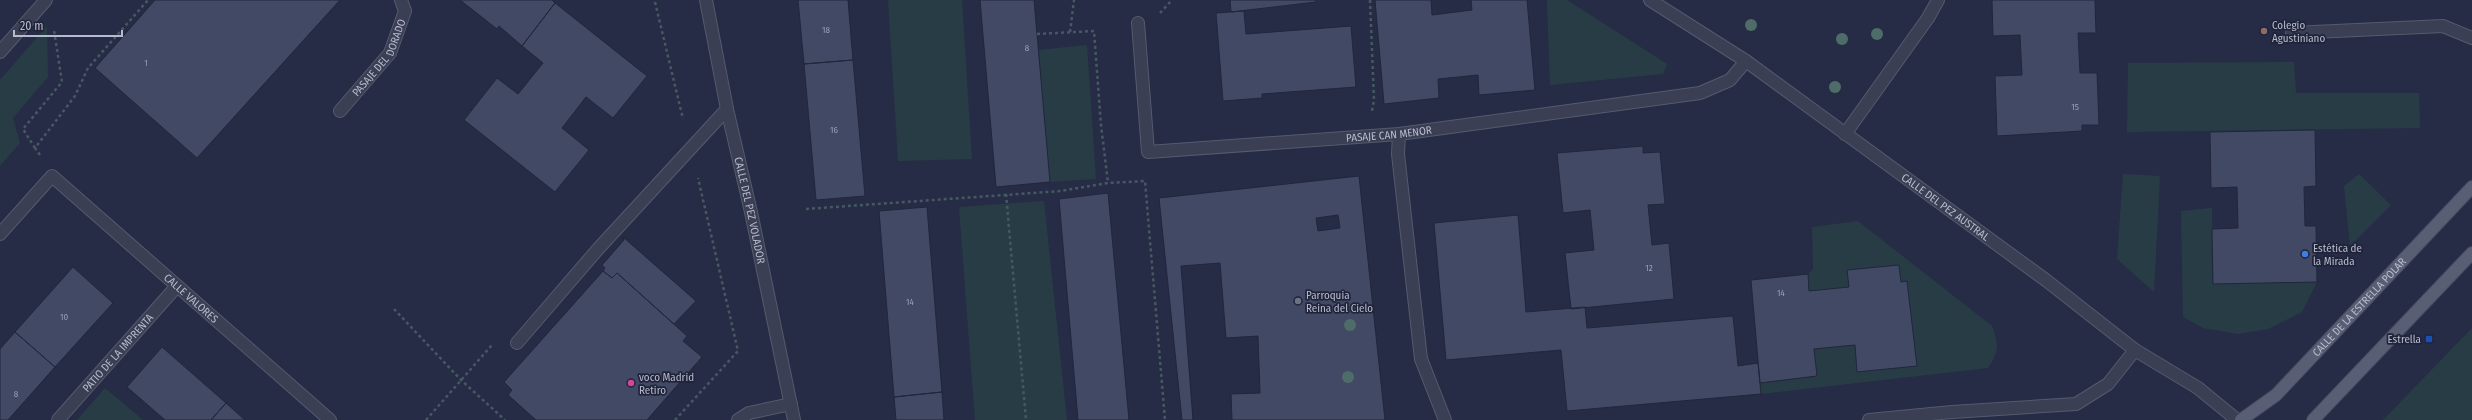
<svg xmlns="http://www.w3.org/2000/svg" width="2472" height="420" viewBox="0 0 2472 420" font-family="'Fira Sans Condensed',sans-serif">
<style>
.green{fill:#283c46}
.building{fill:#424965;stroke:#21263c;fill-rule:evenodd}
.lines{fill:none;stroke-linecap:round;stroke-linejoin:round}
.minor-casing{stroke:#565a6f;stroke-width:14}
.major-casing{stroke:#44485e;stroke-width:14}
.path{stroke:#465962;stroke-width:2.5;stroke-dasharray:3 3;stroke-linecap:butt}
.minor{stroke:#3a3f54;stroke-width:12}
.major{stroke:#585e74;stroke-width:12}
.tree{fill:#4e6c68}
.education-dot{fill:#8d6e63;stroke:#1f243a;stroke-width:1.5}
.shop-dot{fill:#3f7fe0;stroke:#1f243a;stroke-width:1.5}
.worship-dot{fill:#6b7280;stroke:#1f243a;stroke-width:1.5}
.transit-dot{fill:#1a4fb4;stroke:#1f243a;stroke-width:1.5}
.hotel-dot{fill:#d1479c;stroke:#1f243a;stroke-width:1.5}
.labels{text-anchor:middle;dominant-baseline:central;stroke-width:3.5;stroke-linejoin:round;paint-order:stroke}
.number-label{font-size:9px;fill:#9a9eb4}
.poi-label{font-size:11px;fill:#b8bbce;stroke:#1f243a;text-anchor:start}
.street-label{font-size:11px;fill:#b8bbce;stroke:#1f243a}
</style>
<rect width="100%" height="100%" fill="#262c45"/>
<path class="green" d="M888,0H962L972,159L898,161Z
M1547,0H1567L1667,64L1663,74L1550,85Z
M47,26L48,77L13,118L20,143L0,166V80Z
M1087,45L1096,179L1050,182L1038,50Z
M2294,62L2296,93H2419L2420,128L2127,132L2128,63Z
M2123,174L2160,176L2154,292L2117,259Z
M2359,174L2391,205L2350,246L2344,186Z
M1044,201L1067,420H975L959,207Z
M2212,208L2213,284L2317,282L2302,312L2268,329L2238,334L2203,328L2183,317L2181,211Z
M1858,221L1992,326C1999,344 1999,352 1988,368L1761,394L1760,383L1817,376L1814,349L1855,345L1857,372L1917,366L1907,281L1901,282L1899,265L1847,270L1849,287L1809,291L1808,274L1813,269L1812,227Z
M2472,328V420H2383Z
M105,388L143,420H77Z"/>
<path class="building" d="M155,0H340L197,158L95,68Z
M460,0H552L555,3L522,46L499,26L497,29Z
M798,0H848L853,60L804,64Z
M980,0H1034L1050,182L996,187Z
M1230,0H1316V2L1231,12Z
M1375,0H1431L1432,15L1472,10L1471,0H1527L1535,90L1479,95L1478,75L1438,79L1439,98L1384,104Z
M1992,0H2095L2096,33H2078L2080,73H2097L2099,125H2082V131L1997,136L1995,76L2022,75L2020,35L1993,36Z
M555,3L647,76L613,118L586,97L562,128L589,150L555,192L464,120L497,78L518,94L543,63L522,46Z
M1244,11L1246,34L1351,26L1356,87L1262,94V98L1223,101L1216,13Z
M853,60L865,196L816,200L804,64Z
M2315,130L2316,186L2304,187L2305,226H2316L2317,282L2213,284L2212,229L2238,228L2237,187L2211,188L2210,132Z
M1643,146V153L1660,152L1665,204L1648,205L1652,245L1669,243L1674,299L1571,309L1565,253L1594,250L1590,210L1563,213L1557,153Z
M1359,176L1385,420H1232L1231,394L1260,393L1258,336L1226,338L1220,263L1181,266L1193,420H1182L1159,198ZM1338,215L1340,228L1318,231L1316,218Z
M1108,193L1129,420H1078L1059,199Z
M927,207L942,392L894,397L879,211Z
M1518,215L1526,312L1585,307L1587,328L1733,316L1738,366L1758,363L1761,394L1567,411L1561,350L1446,360L1434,223Z
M623,237L696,301L674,324L617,273L612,278L603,271L605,268L602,265L624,240Z
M1899,265L1901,282L1907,281L1917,366L1857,372L1855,345L1814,349L1817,376L1760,383L1751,280L1808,274L1809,291L1849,287L1847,270Z
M73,267L113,303L55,367L15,332Z
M603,271L612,278L617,273L687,336L683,341L702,357L647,420H536L508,395L512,390L504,382Z
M15,332L55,367L8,420H0V349Z
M162,347L226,403L211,420H165L127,387Z
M942,392L944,420H896L894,397Z
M226,403L245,420H211Z"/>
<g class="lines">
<g class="minor-casing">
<g id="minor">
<path id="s1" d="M706,0L727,109L751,212L794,420"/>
<path id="s2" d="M1650,0L1746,61L2047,281L2135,350L2198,388L2237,420"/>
<path id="s3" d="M1138,23L1148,152L1399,134L1700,93L1730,80L1746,61"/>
<path d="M2292,33L2443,26L2472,38"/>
<path d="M0,52L46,0"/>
<path id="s4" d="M340,111L390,53L405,11L401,0"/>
<path d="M1399,134L1398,154L1421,359L1445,420"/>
<path d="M1845,134L1928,18L1938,0"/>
<path id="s5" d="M0,234L52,176L330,420"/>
<path d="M517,343L598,249L727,109"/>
<path id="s6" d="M58,420L177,286"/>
<path d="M738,420L749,413L791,404"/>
<path d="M1869,420L1952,412L2076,404L2108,384L2135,350"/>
</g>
</g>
<g class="major-casing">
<g id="major">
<path id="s7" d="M2241,420L2276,395L2472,187"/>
<path d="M2313,420L2472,253"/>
</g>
</g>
<path class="path" d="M1370,0L1374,100L1372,111
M655,2L683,119
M1160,13L1172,0
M1070,32L1074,0
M1037,34L1094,31L1101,125L1108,183
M35,148L23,129L62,82L54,30
M40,155L35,148L75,96L88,68L148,0
M1006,194L1026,420
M806,209L1061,191L1108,183L1145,181L1165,420
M394,309L461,380L505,420
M426,420L492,345
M675,420L738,351L698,178"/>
<use href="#minor" class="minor"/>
<use href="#major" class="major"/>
</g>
<g class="tree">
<circle cx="1751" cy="25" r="6"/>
<circle cx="1877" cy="34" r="6"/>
<circle cx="1842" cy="39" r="6"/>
<circle cx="1835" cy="87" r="6"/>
<circle cx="1350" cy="325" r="6"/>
<circle cx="1348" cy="377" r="6"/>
</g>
<circle class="education-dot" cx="2264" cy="31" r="4"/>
<circle class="shop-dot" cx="2305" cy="254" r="4"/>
<circle class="worship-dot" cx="1298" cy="301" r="4"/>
<rect class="transit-dot" x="2425" y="335" width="8" height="8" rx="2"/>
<circle class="hotel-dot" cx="631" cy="383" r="4"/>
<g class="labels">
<g class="number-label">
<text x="826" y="30">18</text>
<text x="1027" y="48">8</text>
<text x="146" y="63">1</text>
<text x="2075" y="107">15</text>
<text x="834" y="130">16</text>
<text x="1649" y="268">12</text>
<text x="1781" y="293">14</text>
<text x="910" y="302">14</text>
<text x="64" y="317">10</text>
<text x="16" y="394">8</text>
</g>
<g class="poi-label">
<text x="2272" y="25">Colegio<tspan x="2272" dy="13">Agustiniano</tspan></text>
<text x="2313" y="248">Estética de<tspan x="2313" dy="13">la Mirada</tspan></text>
<text x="1306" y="295">Parroquia<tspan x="1306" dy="13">Reina del Cielo</tspan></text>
<text x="2421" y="339" text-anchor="end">Estrella</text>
<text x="639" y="377">voco Madrid<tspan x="639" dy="13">Retiro</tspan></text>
</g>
<g class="street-label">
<text stroke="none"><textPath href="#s4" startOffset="67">PASAJE DEL DORADO</textPath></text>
<text stroke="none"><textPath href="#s3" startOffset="371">PASAJE CAN MENOR</textPath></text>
<text stroke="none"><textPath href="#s2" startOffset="361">CALLE DEL PEZ AUSTRAL</textPath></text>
<text stroke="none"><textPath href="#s1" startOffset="215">CALLE DEL PEZ VOLADOR</textPath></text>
<text stroke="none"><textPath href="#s5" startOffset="263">CALLE VALORES</textPath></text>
<text stroke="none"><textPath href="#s7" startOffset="164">CALLE DE LA ESTRELLA POLAR</textPath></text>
<text stroke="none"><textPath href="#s6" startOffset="90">PATIO DE LA IMPRENTA</textPath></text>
</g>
</g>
<path d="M14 30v6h108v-6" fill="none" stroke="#b8bbce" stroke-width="2"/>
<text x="20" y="30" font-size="12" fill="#b8bbce" stroke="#1f243a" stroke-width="3" paint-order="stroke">20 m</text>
</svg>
